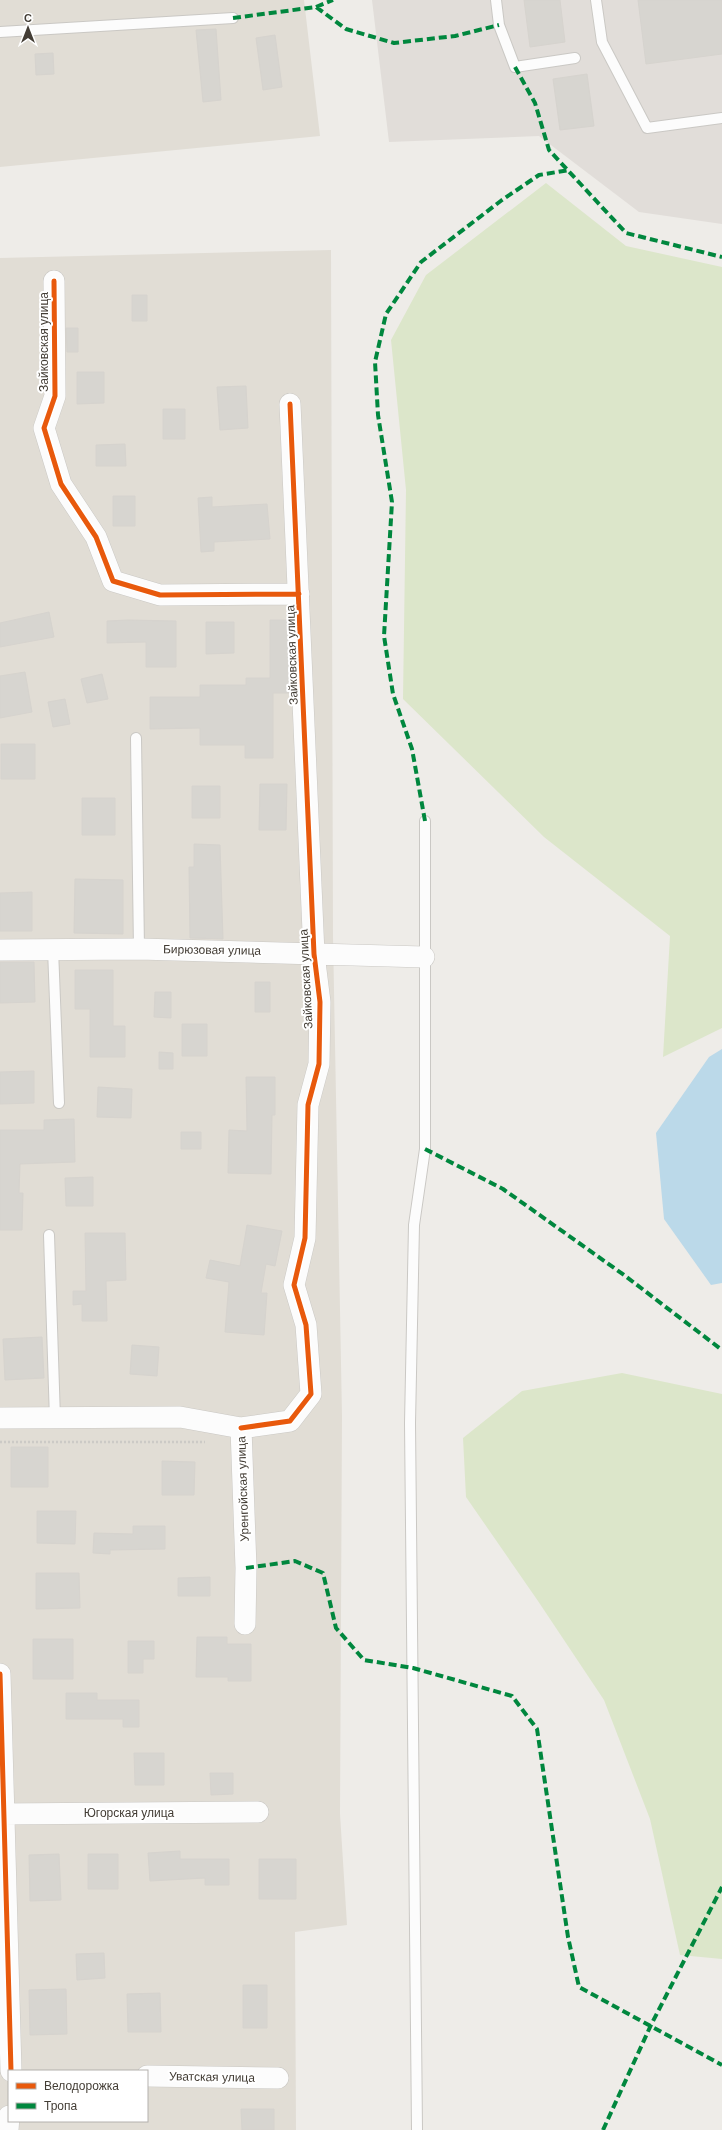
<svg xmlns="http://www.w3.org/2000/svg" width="722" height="2130" viewBox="0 0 722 2130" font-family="Helvetica,sans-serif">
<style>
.residential{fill:#e1ddd5;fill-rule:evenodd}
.industrial{fill:#e1ddd9}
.green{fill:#dce6ca}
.water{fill:#bbd9e9}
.building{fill:#d7d5d0;stroke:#d6d3ce}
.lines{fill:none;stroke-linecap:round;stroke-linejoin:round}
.lane-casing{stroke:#cac8c4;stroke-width:12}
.street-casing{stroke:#cac8c4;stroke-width:22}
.path{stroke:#cccac6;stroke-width:2.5;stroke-dasharray:2 2;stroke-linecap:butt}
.lane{stroke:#fcfcfc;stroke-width:10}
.street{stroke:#fcfcfc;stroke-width:21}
.quiet{stroke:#00873e;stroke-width:4;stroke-dasharray:8 4;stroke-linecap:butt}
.cycleway-casing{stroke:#fff;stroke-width:8}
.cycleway{stroke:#e8590c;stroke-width:5}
.labels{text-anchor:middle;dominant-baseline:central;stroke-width:4;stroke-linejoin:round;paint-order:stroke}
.street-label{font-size:12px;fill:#433d35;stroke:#fff}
</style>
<rect width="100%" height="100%" fill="#eeece8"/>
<path class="residential" d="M0,0H304L320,136L0,167Z
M331,250L333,937L342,1416L340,1814L347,1925L295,1932L296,2130H0V258ZM9,2071H147V2121H9Z"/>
<path class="industrial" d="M372,0H722V224L639,212L539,136L389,142Z"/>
<path class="green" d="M546,183L626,246L722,267V1028L663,1057L670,936L544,837L403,699L406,490L391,340L426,275Z
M622,1373L722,1394V1959L680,1955L650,1819L604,1700L538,1601L466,1497L463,1438L522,1391Z"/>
<path class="water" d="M722,1049V1283L711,1285L664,1219L656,1133L709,1057Z"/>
<path class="building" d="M524,0H560L565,42L530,47Z
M638,0H722V54L646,64Z
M216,29L221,100L203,102L196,30Z
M275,35L282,87L263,90L256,38Z
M53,53L54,74L36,75L35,54Z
M587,74L594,126L560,130L553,79Z
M132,295H147V321H132Z
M66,328H78V352H67Z
M77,372H104V403L77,404Z
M246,386L248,428L220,430L217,387Z
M163,409H185V439H163Z
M125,444L126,466H96V445Z
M113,496H135V526H113Z
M212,497V507L267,504L270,539L214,542V551L201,552L198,498Z
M49,612L54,637L0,647V623Z
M128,620L176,621V667H146V642L107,643V621Z
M270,620H287L290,672L289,693H273V758H245V745H200V728L150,729V697H200V685H246V678H270Z
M206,622H234V653L206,654Z
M25,672L32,712L0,718V676Z
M102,674L108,699L87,703L81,679Z
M65,699L70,724L53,727L48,702Z
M1,744H35V779H1Z
M260,784H287L286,830H259Z
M192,786H220V818H192Z
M82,798H115V835H82Z
M194,844L220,845L223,939L190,938L189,867H194Z
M75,879L123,880V934L74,933Z
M32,892V931H0V893Z
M0,962H34L35,1002L0,1003Z
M75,970H113V1026H125V1057H90V1009H75Z
M255,982H270V1012H255Z
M155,992H171V1018L154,1017Z
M182,1024H207V1056H182Z
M159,1052L173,1053V1069H159Z
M34,1071V1103L0,1104V1072Z
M246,1077H275V1115H272L271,1174L228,1173L229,1130L247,1131Z
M98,1087L132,1089L131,1118L97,1117Z
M74,1119L75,1162L20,1164L19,1193H23L22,1230H0V1130H44V1120Z
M181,1132H201V1149H181Z
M93,1177V1206H66L65,1178Z
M247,1225L282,1231L275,1266L266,1264L261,1293H267L264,1335L225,1332L229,1282L206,1278L210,1260L240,1266Z
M85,1233H125L126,1280L106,1281L107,1321H82V1304L73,1305V1291H86Z
M42,1337L44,1378L5,1380L3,1339Z
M132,1345L159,1347L157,1376L130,1374Z
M11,1447H48V1487H11Z
M162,1461L195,1462L194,1495H162Z
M37,1511H76L75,1544L37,1543Z
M133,1526H165V1549L110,1550V1554L93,1553L94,1533L133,1534Z
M36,1573H79L80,1608L36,1609Z
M210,1577V1596H178V1578Z
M197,1637H227V1644H251V1681H228V1677H196Z
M33,1639H73V1679H33Z
M128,1641H154V1659H143V1673H128Z
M66,1693H97V1700H139V1727H123V1719H66Z
M134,1753H164V1785H135Z
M210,1773H233V1794L211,1795Z
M180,1851V1859H229V1885H205V1878L150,1881L148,1853Z
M59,1854L61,1900L30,1901L29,1855Z
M88,1854H118V1889H88Z
M259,1859H296V1899H259Z
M104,1953L105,1978L77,1980L76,1954Z
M243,1985H267V2028H243Z
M66,1989L67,2034L30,2035L29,1990Z
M160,1993L161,2032H128L127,1994Z
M241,2109H274V2130H242Z"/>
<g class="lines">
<g class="lane-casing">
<path id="lane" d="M496,0L499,25L515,67L575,58
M596,0L602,42L647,128L722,118
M0,32L233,18
M136,738L139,949
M53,949L59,1103
M49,1235L55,1419
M417,2130L410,1423L414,1225L425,1149V821"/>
</g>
<g class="street-casing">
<path id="street" d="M54,281L55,396L44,428L61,484L96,537L113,581L160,595L299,594
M0,950L139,949L424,957
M0,1418L180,1417L241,1428L246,1568L245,1624
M241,1428L290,1421L311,1394L306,1325L294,1285L305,1238L308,1105L319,1064L320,1002L314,954L290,404
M0,1674L11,2071
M0,1814L258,1812
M147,2076L278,2078
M8,2130L9,2116"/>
</g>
<path class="path" d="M0,1442H205"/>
<use href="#lane" class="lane"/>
<use href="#street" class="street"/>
<path class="quiet" d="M316,7L333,0
M233,18L316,7L346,29L394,43L455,36L499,25
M515,67L535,103L549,150L626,233L722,257
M425,821L412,749L393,694L384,636L392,502L378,415L375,362L386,314L421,262L502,200L539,175L569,170
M425,1149L503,1189L624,1275L722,1350
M246,1568L295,1561L323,1573L336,1628L364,1660L413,1668L512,1696L537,1729L568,1937L579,1987L722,2065
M603,2130L651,2025L722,1887"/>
<g class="cycleway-casing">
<path id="cycleway" d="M54,281L55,396L44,428L61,484L96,537L113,581L160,595L299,594
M241,1428L290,1421L311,1394L306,1325L294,1285L305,1238L308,1105L319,1064L320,1002L314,954L290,404
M0,1674L11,2071"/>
</g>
<use href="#cycleway" class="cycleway"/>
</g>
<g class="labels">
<g class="street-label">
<text transform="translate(44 342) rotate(-90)">Зайковская улица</text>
<text transform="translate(292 655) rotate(-92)">Зайковская улица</text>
<text transform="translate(212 950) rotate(1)">Бирюзовая улица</text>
<text transform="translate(306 979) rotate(-93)">Зайковская улица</text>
<text transform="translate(243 1489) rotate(-92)">Уренгойская улица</text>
<text x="129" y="1813">Югорская улица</text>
<text transform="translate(212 2077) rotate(1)">Уватская улица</text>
</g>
</g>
<rect x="8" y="2070" width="140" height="52" fill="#ffffff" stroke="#b4b1ae"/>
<rect x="16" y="2083" width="20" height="6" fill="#e8590c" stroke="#b4b1ae"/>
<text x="44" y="2090" font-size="12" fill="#433d35">Велодорожка</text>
<rect x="16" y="2103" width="20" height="6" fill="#00873e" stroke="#b4b1ae"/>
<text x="44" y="2110" font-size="12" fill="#433d35">Тропа</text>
<g transform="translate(28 28)" stroke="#ffffff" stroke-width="3" paint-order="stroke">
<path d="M0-3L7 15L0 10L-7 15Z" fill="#433d35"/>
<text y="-6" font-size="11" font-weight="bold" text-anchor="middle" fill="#433d35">С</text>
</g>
</svg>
